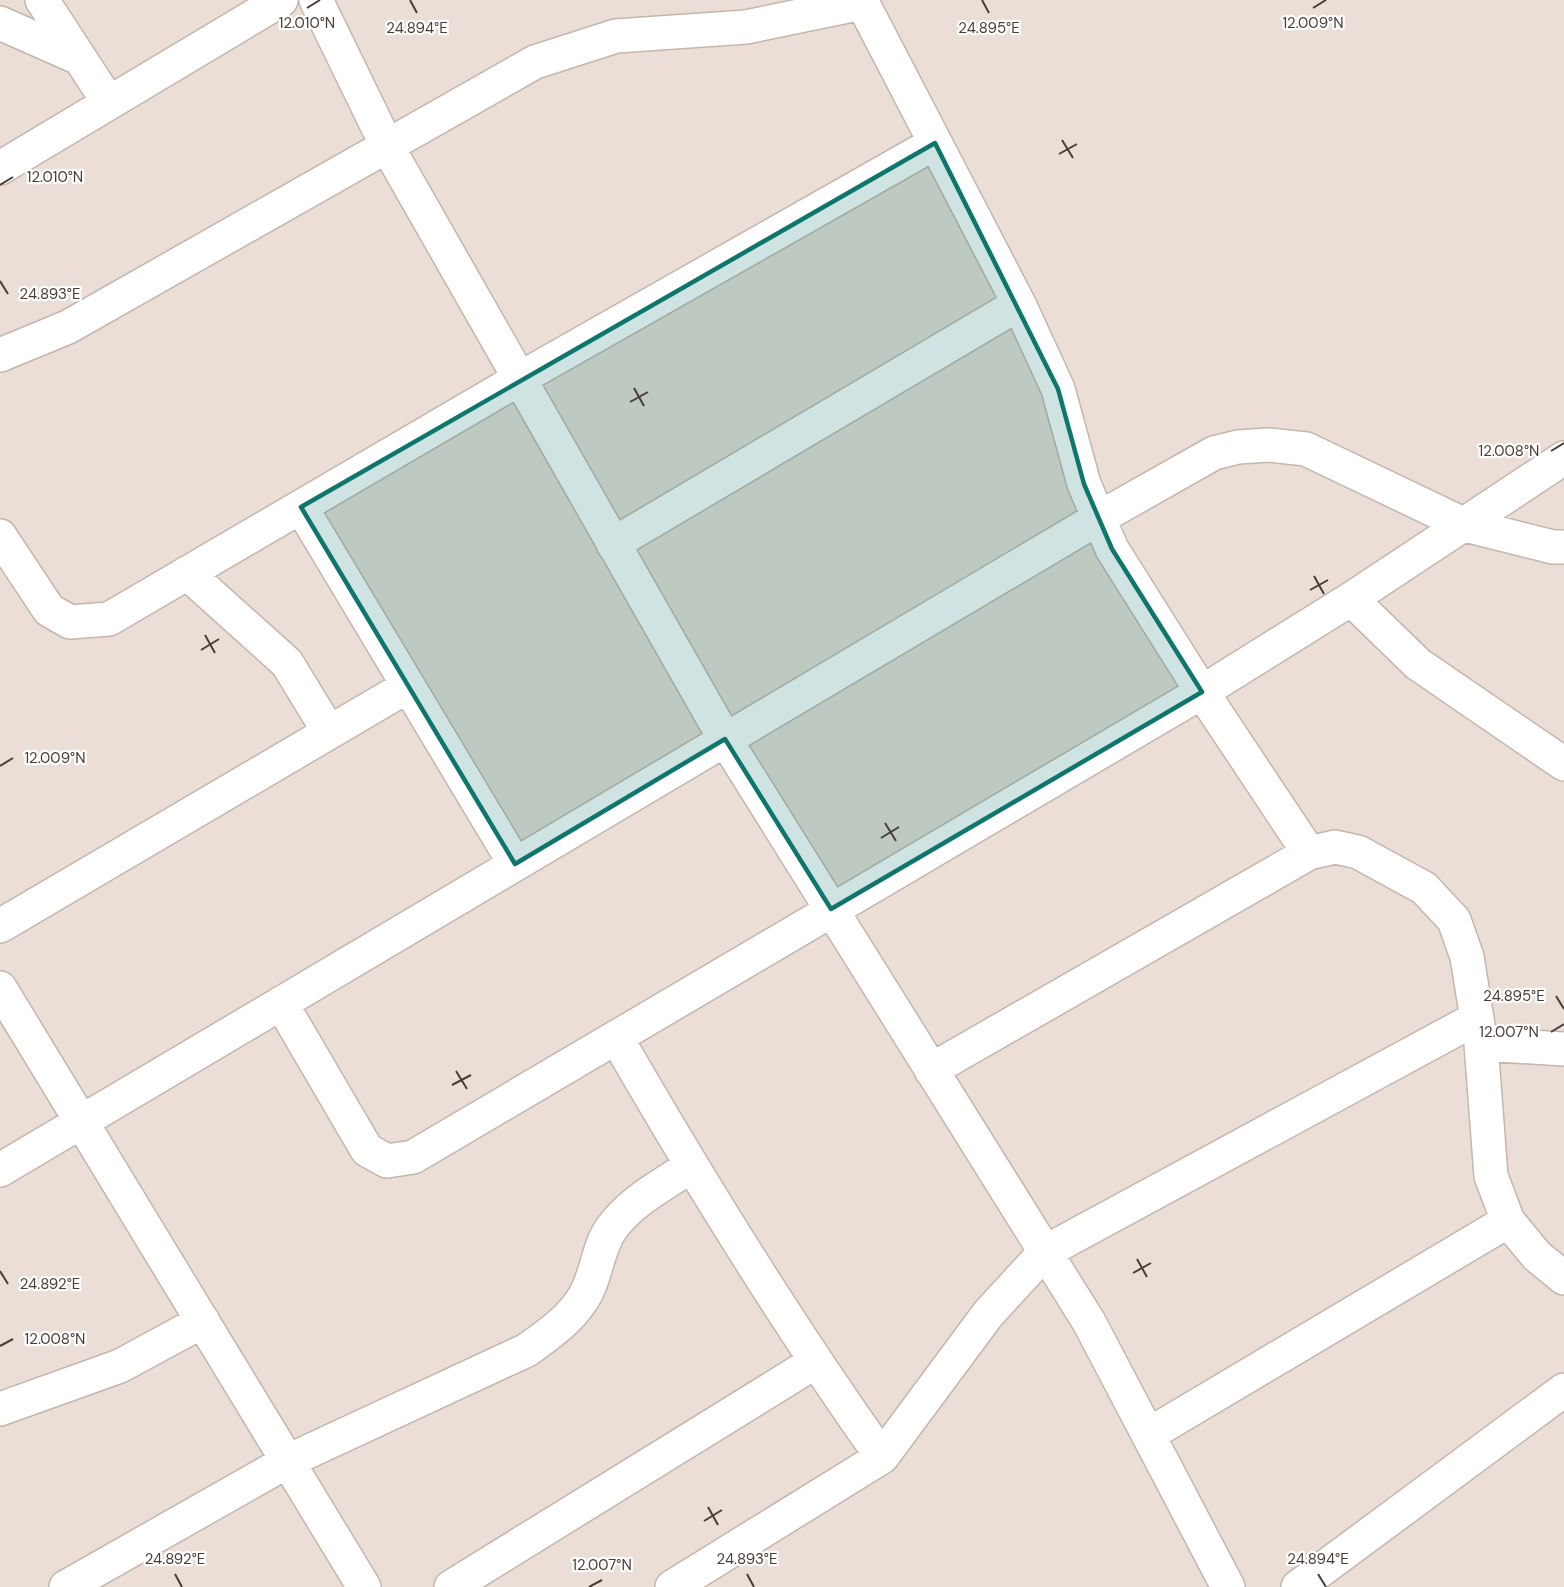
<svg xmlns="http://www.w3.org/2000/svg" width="1564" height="1587" viewBox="0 0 1564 1587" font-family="'DM Sans',sans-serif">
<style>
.residential{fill:#eaded6}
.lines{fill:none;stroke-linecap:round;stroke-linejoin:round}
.minor-casing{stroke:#c5b6ad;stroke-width:36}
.minor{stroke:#fff;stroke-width:33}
.marked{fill:#0f766e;fill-opacity:0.2;stroke:#0f766e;stroke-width:4.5;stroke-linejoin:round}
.ticks{fill:none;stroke:#4a3d36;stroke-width:2}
.ticks-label{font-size:15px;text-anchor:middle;fill:#4a3d36;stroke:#fff;stroke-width:4.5;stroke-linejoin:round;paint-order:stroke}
</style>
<rect width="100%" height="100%" fill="#f5eee8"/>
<path class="residential" d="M0,0H1564V1587H0Z"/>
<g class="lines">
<g class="minor-casing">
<path id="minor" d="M42,0L109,103
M316,0L387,146L725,739L1089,1322L1228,1587
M861,0L1019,304L1058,389L1084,484L1112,549L1202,692L1309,853
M0,23L79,58
M0,168L281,0
M0,355L68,327L535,62L616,36L746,27L862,3
M301,507L515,864
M0,536L49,610L70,622L109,619L519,379L935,143
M613,544L1019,304
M187,573L287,663L329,732
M1351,599L1418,664L1564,764
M0,926L408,686
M0,988L364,1587
M281,1003L367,1150L387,1161L413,1157L1202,692L1351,599L1564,458
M616,1037C699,1181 786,1322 882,1457
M1481,1044L1564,1049
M931,1070L1309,853L1335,847L1358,852L1424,888L1454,920L1467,957L1481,1044L1491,1176L1508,1221L1537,1256L1564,1278
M0,1170L1099,518L1214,453L1238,447L1268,445L1306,449L1465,525L1553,547H1564
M0,1409L120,1366L203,1321
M1148,1435L1508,1221
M66,1587L288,1461L527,1350C548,1335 570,1320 584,1297C597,1276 597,1249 611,1229C631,1201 663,1185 691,1166
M451,1587L815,1362
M672,1587L882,1457L988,1314L1045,1252L1477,1018
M1298,1587L1564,1390"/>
</g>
<use href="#minor" class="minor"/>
</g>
<path class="marked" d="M935,143L1058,389L1084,484L1112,549L1202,692L831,909L725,739L515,864L301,507Z"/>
<path class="ticks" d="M410,0L417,13M982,0L989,13M307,8L320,0M1313,8L1326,0M1062,140L1073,158M1059,154L1077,144M0,185L13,177M0,281L8,294M634,388L644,406M630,402L648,392M1551,451L1564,443M1314,576L1324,594M1310,590L1328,580M205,635L215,653M201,650L219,639M0,766L13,758M885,823L896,841M881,838L899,827M1556,996L1564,1009M1551,1032L1564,1024M456,1071L467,1089M452,1085L471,1075M1137,1259L1147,1277M0,1271L8,1284M1133,1273L1151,1263M0,1346L13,1339M708,1507L718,1525M704,1521L722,1510M175,1574L182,1587M747,1574L754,1587M1318,1574L1326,1587M589,1587L602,1580"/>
<g class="ticks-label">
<text x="307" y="28">12.010°N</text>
<text x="1313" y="28">12.009°N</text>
<text x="417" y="33">24.894°E</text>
<text x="989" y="33">24.895°E</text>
<text x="55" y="182">12.010°N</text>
<text x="50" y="299">24.893°E</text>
<text x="1509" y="456">12.008°N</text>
<text x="55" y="763">12.009°N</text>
<text x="1514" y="1001">24.895°E</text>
<text x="1509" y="1037">12.007°N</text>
<text x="50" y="1289">24.892°E</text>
<text x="55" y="1344">12.008°N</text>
<text x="175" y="1564">24.892°E</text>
<text x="747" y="1564">24.893°E</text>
<text x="1318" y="1564">24.894°E</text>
<text x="602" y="1570">12.007°N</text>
</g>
</svg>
